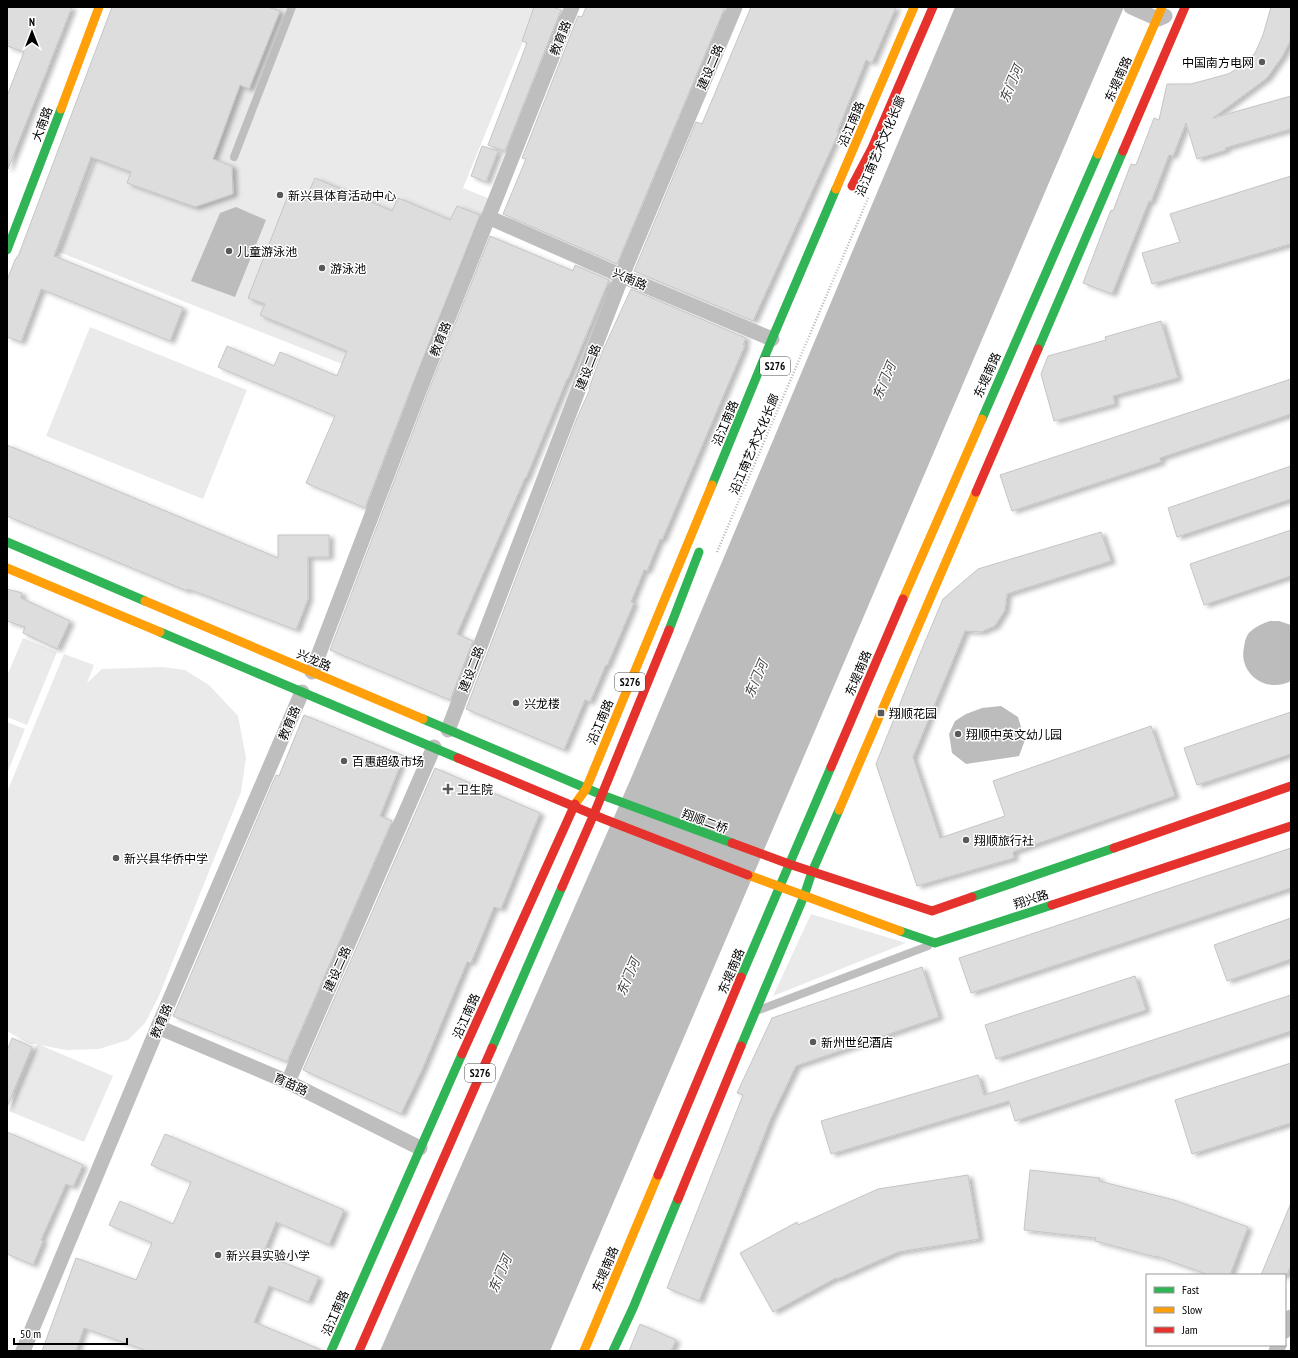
<svg xmlns="http://www.w3.org/2000/svg" width="1298" height="1358" viewBox="0 0 1298 1358" font-family="'PT Sans Narrow','Noto Sans SC',sans-serif">
<style>
.green{fill:#eaeaea}
.water{fill:#bcbcbc}
.building{fill:#ddd;stroke:#c5c5c5;filter:url(#shadow)}
.lines{fill:none;stroke-linecap:round;stroke-linejoin:round}
.path{stroke:#b8b8b8;stroke-width:2.5;stroke-dasharray:1 2;stroke-linecap:butt}
.lane{stroke:#bebebe;stroke-width:8}
.street{stroke:#bebebe;stroke-width:15}
.fast{stroke:#30b455;stroke-width:9}
.slow{stroke:#ff9f0a;stroke-width:9}
.jam{stroke:#e5322d;stroke-width:9}
.poi-dot{fill:#595959;stroke:#fff;stroke-width:1.5}
.labels{text-anchor:middle;dominant-baseline:central;stroke-width:3;stroke-linejoin:round;paint-order:stroke}
.shield{fill:#fff;stroke:#4c4c4c;stroke-width:1}
.shield-label{font-size:11px;font-weight:bold;fill:#000}
.street-label{font-size:12px;fill:#000;stroke:#fff}
.poi-label{font-size:12px;fill:#000;stroke:#fff;text-anchor:start}
.water-label{font-size:13px;font-style:italic;fill:#414141;stroke:#fff}
</style>
<defs>
<filter id="shadow"><feDropShadow dx="4.5" dy="2.5" stdDeviation="2" flood-color="#0004"/></filter>
</defs>
<rect width="100%" height="100%" fill="#fff"/>
<path class="green" d="M155,7H537L463,188L495,201L418,394L59,252Z
M90,327L247,390L203,499L46,436Z
M23,638L57,652L27,725L7,717V676Z
M64,654L94,665L87,683L102,669L162,667L185,670L209,685L238,716L246,758L241,792L158,998L145,1023L128,1040L99,1049L66,1050L40,1045L113,1076L84,1142L9,1111L37,1044H30L7,1031V792Z
M7,722L25,729L7,774Z
M811,914L906,943L773,996Z"/>
<path class="water" d="M955,7H1124L550,1351H380L632,776Z
M236,207L266,220L235,297L191,281L220,213Z
M1270,621H1279L1291,625V681C1267,694 1238,674 1244,647C1245,641 1246,635 1251,631C1257,626 1263,623 1270,621Z
M1001,706L1018,717L1025,740L1019,756L966,764L952,753L949,734L955,721L966,714L982,708Z"/>
<path class="building" d="M7,7H72L8,169L7,96L24,52L7,46Z
M112,7H268L280,11L249,89L240,85L213,159L232,166L233,194L195,207L127,183L131,172L91,157L54,256L183,308L170,341L41,289L21,342L7,337V280L15,260L19,254Z
M534,7H553L561,10L505,151L488,145L527,43L522,41Z
M586,7H725L617,264L503,214L526,159L522,158L578,16L582,17Z
M751,7H896L872,63L866,60L837,132H839L753,321L634,271L696,122L702,124Z
M1271,7H1291L1290,41L1282,57L1267,78L1213,118L1291,96V129L1225,148L1226,150L1197,159L1186,123L1173,156L1169,155L1151,202L1149,201L1112,294L1083,283L1107,220L1111,210L1113,211L1131,164L1136,165L1154,118L1159,120L1167,84H1191L1228,74L1240,67L1255,53L1263,35Z
M482,146L498,151L486,182L471,176Z
M1291,176V244L1152,284L1142,253L1180,242L1170,214Z
M315,178L392,211L398,198L450,220L457,206L480,215L410,391L365,508L306,483L335,416L218,367L227,346L274,366L280,352L337,376L347,351L260,315L265,304L248,298L289,193L305,201Z
M490,236L573,271L575,265L609,280L568,379H567L526,478H525L457,634L473,641L450,700L330,650L426,397Z
M631,289L746,338L743,345H745L662,540L660,539L647,571L644,570L631,602L634,603L607,666L606,665L590,702L585,700L564,750L466,709L577,418L590,389L589,388L603,350Z
M1161,321L1178,378L1113,396L1115,404L1054,421L1041,374L1048,356L1106,340L1105,337Z
M1291,379V414L1160,458L1161,462L1012,511L1000,475Z
M7,445L278,558V535H329V557H308V599L296,630L188,589L187,591L7,516Z
M1291,466V499L1177,537L1168,508Z
M1291,530V576L1204,605L1190,564Z
M1101,532L1111,561L1007,594L1005,610L995,626L981,632L965,631L913,757L940,838L1005,816L993,781L1151,726L1175,796L1013,852L1014,858L917,886L876,764L919,656L943,599L978,569Z
M7,589L22,593L21,598L70,621L57,649L23,633L25,627L7,621Z
M1291,712V754L1197,785L1184,748Z
M304,715L404,756L380,816L392,821L287,1062L173,1016L276,775L279,776Z
M435,768L540,813L501,909L494,907L471,963L467,962L422,1070L401,1114L303,1070Z
M1291,848V888L971,993L959,958Z
M1291,918V959L1227,981L1214,945Z
M922,967L939,1017L796,1066L771,1118L699,1301L667,1288L743,1095L737,1093L772,1018Z
M1135,976L1146,1010L996,1059L985,1025Z
M1291,995V1031L1015,1121L1009,1101L831,1154L821,1121L978,1075L984,1095Z
M12,1038L32,1047L7,1107V1051Z
M1291,1063V1123L1192,1154L1175,1100Z
M7,1132L83,1165L73,1187L66,1184L41,1240L43,1241L33,1265L7,1254Z
M165,1134L344,1210L329,1245L276,1222L263,1254L319,1277L308,1302L269,1286L254,1322L319,1349V1351H147L84,1328L76,1351H42L76,1258L136,1280L152,1243L109,1225L120,1201L173,1224L191,1182L151,1165Z
M1030,1170L1100,1178L1099,1181L1174,1200L1248,1227L1230,1275H1209L1156,1256V1257L1095,1241L1096,1238L1024,1230Z
M968,1175L979,1239L898,1252L837,1279L836,1278L773,1312L740,1253L797,1222L798,1225L878,1189Z
M1291,1203V1265L1287,1275H1261Z
M640,1324L676,1340L671,1351H629Z"/>
<g class="lines">
<path class="path" d="M717,552L869,196"/>
<path class="lane" d="M234,157L292,7
M759,1010L928,946"/>
<path class="street" d="M1131,7L1158,19L1165,16
M488,217L622,276L772,339
M312,672L418,394L572,7
M448,730L622,276L735,7
M158,1027L288,1082L420,1148
M288,1082L434,747
M1285,1331L1291,1317
M23,1351L158,1027L302,692
M1276,1351L1279,1345"/>
<path class="fast" d="M7,250L61,109
M1038,349L1123,151
M982,419L1098,154
M712,485L772,339L836,189
M7,542L145,601
M669,630L699,552
M160,632L458,758
M423,719L602,795L732,843
M972,897L1114,848
M900,931L935,943L1052,905
M741,977L831,767
M741,1046L804,896L812,872L839,810
M492,1048L562,887
M331,1351L462,1054
M613,1351L633,1308L678,1199"/>
<path class="slow" d="M61,109L99,7
M1098,154L1162,7
M836,189L914,7
M7,568L160,632
M903,599L982,419
M145,601L423,719
M575,804L586,789L712,485
M839,810L976,492
M748,875L900,931
M584,1351L658,1175"/>
<path class="jam" d="M1123,151L1185,7
M852,186L872,148L933,7
M976,492L1038,349
M458,758L604,819L748,875
M831,767L903,599
M732,843L789,864L932,911L972,897
M1114,848L1291,786
M562,887L594,814L669,630
M1052,905L1291,826
M462,1054L575,804
M658,1175L741,977
M678,1199L741,1046
M359,1351L492,1048"/>
</g>
<g class="poi-dot">
<circle cx="1262" cy="62" r="4"/>
<circle cx="280" cy="195" r="4"/>
<circle cx="229" cy="251" r="4"/>
<circle cx="322" cy="268" r="4"/>
<circle cx="516" cy="703" r="4"/>
<rect x="877" y="709" width="8" height="8" rx="2"/>
<circle cx="958" cy="734" r="4"/>
<circle cx="344" cy="761" r="4"/>
<path d="M446 783h4v4h4v4h-4v4h-4v-4h-4v-4h4z"/>
<circle cx="966" cy="840" r="4"/>
<circle cx="116" cy="858" r="4"/>
<circle cx="813" cy="1042" r="4"/>
<circle cx="218" cy="1255" r="4"/>
</g>
<g class="labels">
<g class="shield">
<rect x="760" y="357" width="30" height="18" rx="3"/>
<rect x="615" y="673" width="30" height="18" rx="3"/>
<rect x="465" y="1064" width="30" height="18" rx="3"/>
</g>
<g class="shield-label">
<text x="775" y="366">S276</text>
<text x="630" y="682">S276</text>
<text x="480" y="1073">S276</text>
</g>
<g class="street-label">
<text transform="translate(560 38) rotate(-68)">教育路</text>
<text transform="translate(710 67) rotate(-67)">建设二路</text>
<text transform="translate(1118 79) rotate(-66)">东堤南路</text>
<text transform="translate(42 124) rotate(-69)">大南路</text>
<text transform="translate(851 124) rotate(-67)">沿江南路</text>
<text transform="translate(880 146) rotate(-67)">沿江南艺术文化长廊</text>
<text transform="translate(630 279) rotate(23)">兴南路</text>
<text transform="translate(440 339) rotate(-68)">教育路</text>
<text transform="translate(588 367) rotate(-69)">建设二路</text>
<text transform="translate(987 375) rotate(-66)">东堤南路</text>
<text transform="translate(725 423) rotate(-67)">沿江南路</text>
<text transform="translate(754 444) rotate(-67)">沿江南艺术文化长廊</text>
<text transform="translate(314 660) rotate(23)">兴龙路</text>
<text transform="translate(471 669) rotate(-69)">建设二路</text>
<text transform="translate(858 673) rotate(-67)">东堤南路</text>
<text transform="translate(600 722) rotate(-67)">沿江南路</text>
<text transform="translate(289 723) rotate(-67)">教育路</text>
<text transform="translate(705 821) rotate(20)">翔顺二桥</text>
<text transform="translate(1031 899) rotate(-18)">翔兴路</text>
<text transform="translate(337 969) rotate(-66)">建设二路</text>
<text transform="translate(731 971) rotate(-67)">东堤南路</text>
<text transform="translate(466 1016) rotate(-66)">沿江南路</text>
<text transform="translate(161 1021) rotate(-67)">教育路</text>
<text transform="translate(291 1084) rotate(25)">育苗路</text>
<text transform="translate(605 1269) rotate(-67)">东堤南路</text>
<text transform="translate(335 1313) rotate(-66)">沿江南路</text>
</g>
<g class="poi-label">
<text x="1254" y="62" text-anchor="end">中国南方电网</text>
<text x="288" y="195">新兴县体育活动中心</text>
<text x="237" y="251">儿童游泳池</text>
<text x="330" y="268">游泳池</text>
<text x="524" y="703">兴龙楼</text>
<text x="889" y="713">翔顺花园</text>
<text x="966" y="734">翔顺中英文幼儿园</text>
<text x="352" y="761">百惠超级市场</text>
<text x="457" y="789">卫生院</text>
<text x="974" y="840">翔顺旅行社</text>
<text x="124" y="858">新兴县华侨中学</text>
<text x="821" y="1042">新州世纪酒店</text>
<text x="226" y="1255">新兴县实验小学</text>
</g>
<g class="water-label">
<text transform="translate(1011 84) rotate(-67)">东门河</text>
<text transform="translate(884 381) rotate(-67)">东门河</text>
<text transform="translate(756 679) rotate(-67)">东门河</text>
<text transform="translate(628 977) rotate(-67)">东门河</text>
<text transform="translate(500 1274) rotate(-67)">东门河</text>
</g>
</g>
<rect width="1298" height="1358" fill="none" stroke="#000000" stroke-width="16"/>
<rect x="1146" y="1274" width="140" height="72" fill="#ffffff" stroke="#999999"/>
<rect x="1154" y="1287" width="20" height="6" fill="#30b455" stroke="#999999"/>
<text x="1182" y="1294" font-size="12" fill="#000000">Fast</text>
<rect x="1154" y="1307" width="20" height="6" fill="#ff9f0a" stroke="#999999"/>
<text x="1182" y="1314" font-size="12" fill="#000000">Slow</text>
<rect x="1154" y="1327" width="20" height="6" fill="#e5322d" stroke="#999999"/>
<text x="1182" y="1334" font-size="12" fill="#000000">Jam</text>
<g transform="translate(32 32)" stroke="#ffffff" stroke-width="3" paint-order="stroke">
<path d="M0-3L7 15L0 10L-7 15Z" fill="#000000"/>
<text y="-6" font-size="11" font-weight="bold" text-anchor="middle" fill="#000000">N</text>
</g>
<path d="M14 1338v6h113v-6" fill="none" stroke="#000000" stroke-width="2"/>
<text x="20" y="1338" font-size="12" fill="#000000" stroke="#ffffff" stroke-width="3" paint-order="stroke">50 m</text>
</svg>
